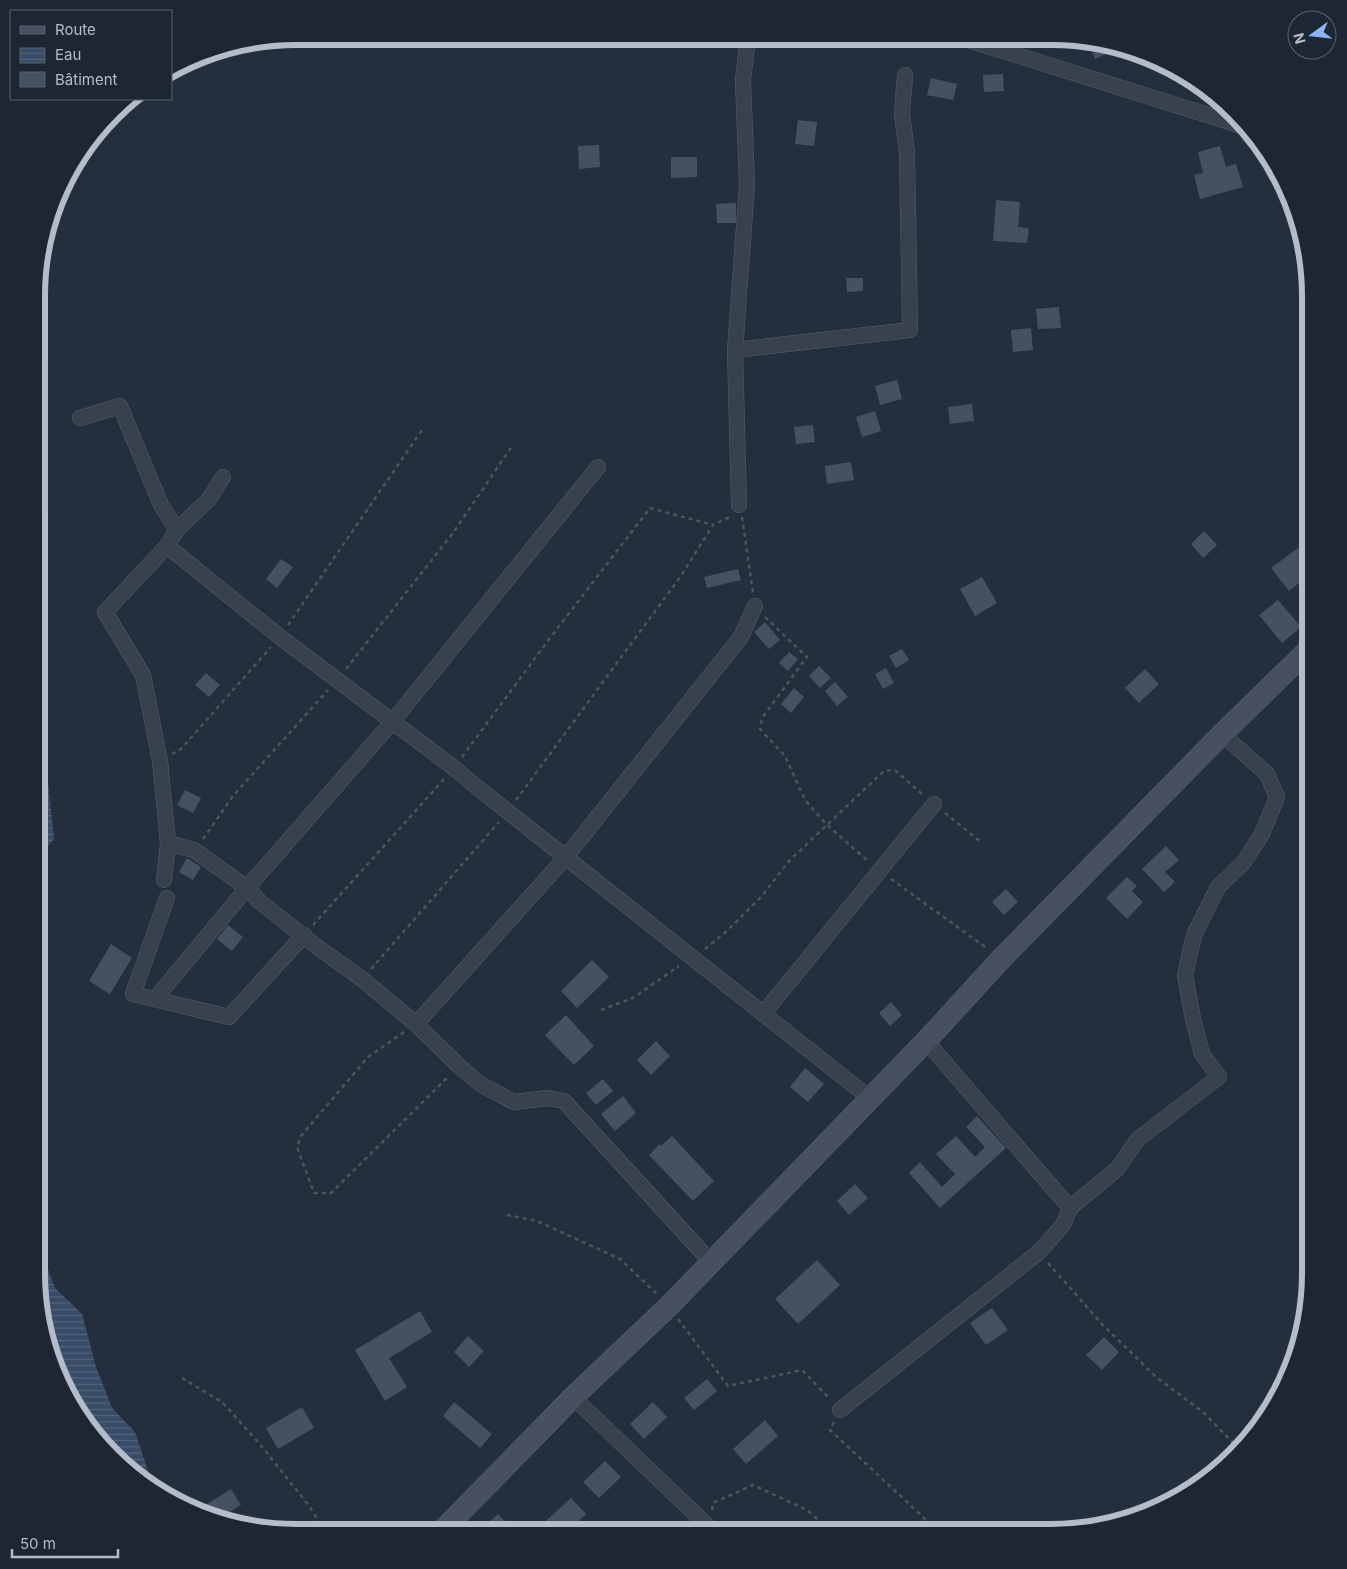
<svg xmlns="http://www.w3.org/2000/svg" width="1347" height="1569" viewBox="0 0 1347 1569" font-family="Inter,sans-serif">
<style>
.water{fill:url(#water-rules)}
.building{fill:#455162}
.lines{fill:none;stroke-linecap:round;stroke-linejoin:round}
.minor-casing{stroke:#565f6c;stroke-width:16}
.secondary-casing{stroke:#565f6c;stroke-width:22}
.path{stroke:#44595c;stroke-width:2.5;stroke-dasharray:4 4;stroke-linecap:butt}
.minor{stroke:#38414e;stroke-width:15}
.secondary{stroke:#465061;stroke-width:21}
.rim{fill:none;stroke:#b4bcc9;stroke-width:6}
</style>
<defs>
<pattern id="water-rules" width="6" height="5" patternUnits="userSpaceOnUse" patternTransform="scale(1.25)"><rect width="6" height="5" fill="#394c67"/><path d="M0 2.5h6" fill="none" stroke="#53647b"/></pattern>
</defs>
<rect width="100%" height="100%" fill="#242f3e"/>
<path class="water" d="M37,727L45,753L54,839L37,860Z
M36,1238L55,1288L82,1314L96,1367L112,1408L135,1432L154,1489L112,1456L71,1403L45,1340L36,1273Z"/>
<path class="building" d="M1087,39L1109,45L1112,51L1095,59Z
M1003,74L1004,91L984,92L983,75Z
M931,78L957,84L953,100L927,95Z
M798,120L817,122L814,146L795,144Z
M599,145L600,167L579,169L578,146Z
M1220,146L1226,167L1236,164L1243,187L1200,199L1194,175L1203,173L1198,152Z
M671,157H697V177L671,178Z
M996,200L1020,202L1018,227L1029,228L1027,243L993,241Z
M736,203V223H717L716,204Z
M846,278H863V291L847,292Z
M1059,307L1061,328L1038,329L1036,309Z
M1031,328L1033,350L1013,352L1011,330Z
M897,380L902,399L880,405L875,386Z
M972,404L974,421L950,424L948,407Z
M875,411L881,431L862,437L856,417Z
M813,425L815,442L796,444L794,427Z
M851,462L854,480L827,484L825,466Z
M1204,531L1217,545L1203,558L1191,544Z
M1298,548L1311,564V573L1289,591L1271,568Z
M281,559L293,567L277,588L266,579Z
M738,569L741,580L707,588L704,577Z
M982,577L997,603L975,616L960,589Z
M1278,600L1301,627L1282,643L1259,615Z
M765,622L780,640L769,649L754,632Z
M902,649L909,660L896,668L889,656Z
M789,652L798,659L788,671L779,663Z
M819,666L831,678L820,688L809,676Z
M886,668L894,683L883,689L875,674Z
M1145,669L1159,684L1139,703L1125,688Z
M206,673L220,685L209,697L195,685Z
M835,682L848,697L837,706L825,691Z
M794,688L804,697L791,713L781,704Z
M185,790L201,798L193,813L177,805Z
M1166,846L1179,860L1165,872L1175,882L1164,892L1142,869Z
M187,858L201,867L193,880L179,872Z
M1127,877L1137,886L1132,891L1143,902L1127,919L1106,898Z
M1006,889L1018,902L1004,915L992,902Z
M228,925L243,937L232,951L217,939Z
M111,944L132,958L110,994L89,981Z
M592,960L609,977L577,1008L561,991Z
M891,1002L902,1015L890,1026L879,1013Z
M566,1015L594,1046L574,1065L545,1035Z
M656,1041L670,1056L651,1075L637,1060Z
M805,1068L824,1084L808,1102L790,1087Z
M603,1079L613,1091L596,1105L586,1093Z
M623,1096L636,1113L615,1131L601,1114Z
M977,1116L1006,1148L940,1208L909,1173L920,1162L942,1187L955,1174L936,1154L956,1136L975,1157L985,1147L966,1127Z
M672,1136L714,1181L693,1201L649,1155L660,1144L661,1146Z
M855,1184L868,1198L849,1215L837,1201Z
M817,1260L840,1285L798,1324L775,1299Z
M992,1308L1008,1330L986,1345L970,1323Z
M420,1311L432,1332L389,1358L407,1387L385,1401L355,1350Z
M468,1336L484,1351L469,1367L454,1352Z
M1104,1337L1119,1352L1102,1370L1086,1355Z
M707,1379L717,1391L694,1410L684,1398Z
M454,1402L492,1434L480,1448L443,1416Z
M653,1402L667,1417L644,1439L630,1424Z
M302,1407L314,1428L278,1449L266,1428Z
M765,1420L778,1436L746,1464L733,1449Z
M605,1461L621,1477L599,1498L583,1482Z
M231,1489L241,1505L217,1520L202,1514L199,1509Z
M571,1498L586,1514L567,1532H538L536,1530Z
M498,1514L508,1525L499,1532H486L482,1528Z"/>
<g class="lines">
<g class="minor-casing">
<path id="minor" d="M962,38L1249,128
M1218,101L1229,122
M735,350L910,330L907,153L902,114L905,75
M80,418L120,406L161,505L177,530L167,546
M739,505L735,350L747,185L743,80L748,38
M177,530L209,499L223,477
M168,843L194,850L247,888L260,902L316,946L362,979L416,1024L459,1066L480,1084L514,1102L548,1098L564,1101L711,1262
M164,880L168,843L160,761L143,675L105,612L167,546L280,637L454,768L473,784L871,1099
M167,898L133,994L229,1017L304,935
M155,999L247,888L393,721L598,467
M763,1014L934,804
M416,1024L565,858L741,637L755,606
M926,1041L1070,1208
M573,1397L714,1532
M840,1410L1039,1252L1063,1225L1070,1208L1117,1169L1138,1139L1219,1077L1202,1054L1193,1019L1185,975L1194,935L1218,887L1244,862L1262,834L1277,797L1267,774L1222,734"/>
</g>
<g class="secondary-casing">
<path id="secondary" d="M441,1532L573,1397L669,1306L926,1041L1002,958L1222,734L1311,647"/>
</g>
<path class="path" d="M742,517L753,593
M765,617L807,657L762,718L760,729L785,756L805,800L826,824L869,862
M288,625L422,430
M346,669L453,533L512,446
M172,754L180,750L271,647
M462,757L547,642L650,508L713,525
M516,800L681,576L713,525L732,516
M945,813L982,843
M203,839L233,796L328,690
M891,879L988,949
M313,925L445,778
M705,949L728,930L762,896L789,861L885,770L896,771L923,795
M371,969L499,822
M601,1010L633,998L679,966
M404,1032L368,1057L301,1136L297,1147L314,1193H331L449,1076
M507,1215L537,1221L620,1259L657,1294
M1048,1263L1102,1324L1156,1377L1203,1412L1240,1450
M678,1319L728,1386L802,1370L830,1399
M182,1378L222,1402L259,1443L310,1507L325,1532
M834,1422L830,1430L939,1532
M712,1510L713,1503L753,1485L807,1510L832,1532"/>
<use href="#minor" class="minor"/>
<use href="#secondary" class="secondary"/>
</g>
<path d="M0 0H1347V1569H0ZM296 45H1051A251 251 0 0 1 1302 296V1273A251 251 0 0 1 1051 1524H296A251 251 0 0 1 45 1273V296A251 251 0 0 1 296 45Z" fill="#1d2633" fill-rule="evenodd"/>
<path class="rim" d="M296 45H1051A251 251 0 0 1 1302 296V1273A251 251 0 0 1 1051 1524H296A251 251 0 0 1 45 1273V296A251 251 0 0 1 296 45Z"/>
<rect x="10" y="10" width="162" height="90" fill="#1d2633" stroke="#59626f"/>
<rect x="20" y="26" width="25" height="8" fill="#465061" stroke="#59626f"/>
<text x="55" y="35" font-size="15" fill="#b4bcc9">Route</text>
<rect x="20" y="48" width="25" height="15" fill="url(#water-rules)" stroke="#59626f"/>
<text x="55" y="60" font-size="15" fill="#b4bcc9">Eau</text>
<rect x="20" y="72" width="25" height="15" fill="#455162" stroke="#59626f"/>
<text x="55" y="85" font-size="15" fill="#b4bcc9">Bâtiment</text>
<g transform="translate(1312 35) rotate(255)"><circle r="24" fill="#1d2633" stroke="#59626f"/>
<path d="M0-4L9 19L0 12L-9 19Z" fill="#8ab4f8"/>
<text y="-8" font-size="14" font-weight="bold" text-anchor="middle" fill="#b4bcc9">N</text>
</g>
<path d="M12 1549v8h106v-8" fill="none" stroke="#b4bcc9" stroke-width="2.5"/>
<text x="20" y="1549" font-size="15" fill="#b4bcc9" stroke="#1d2633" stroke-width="4" paint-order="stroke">50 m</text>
</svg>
